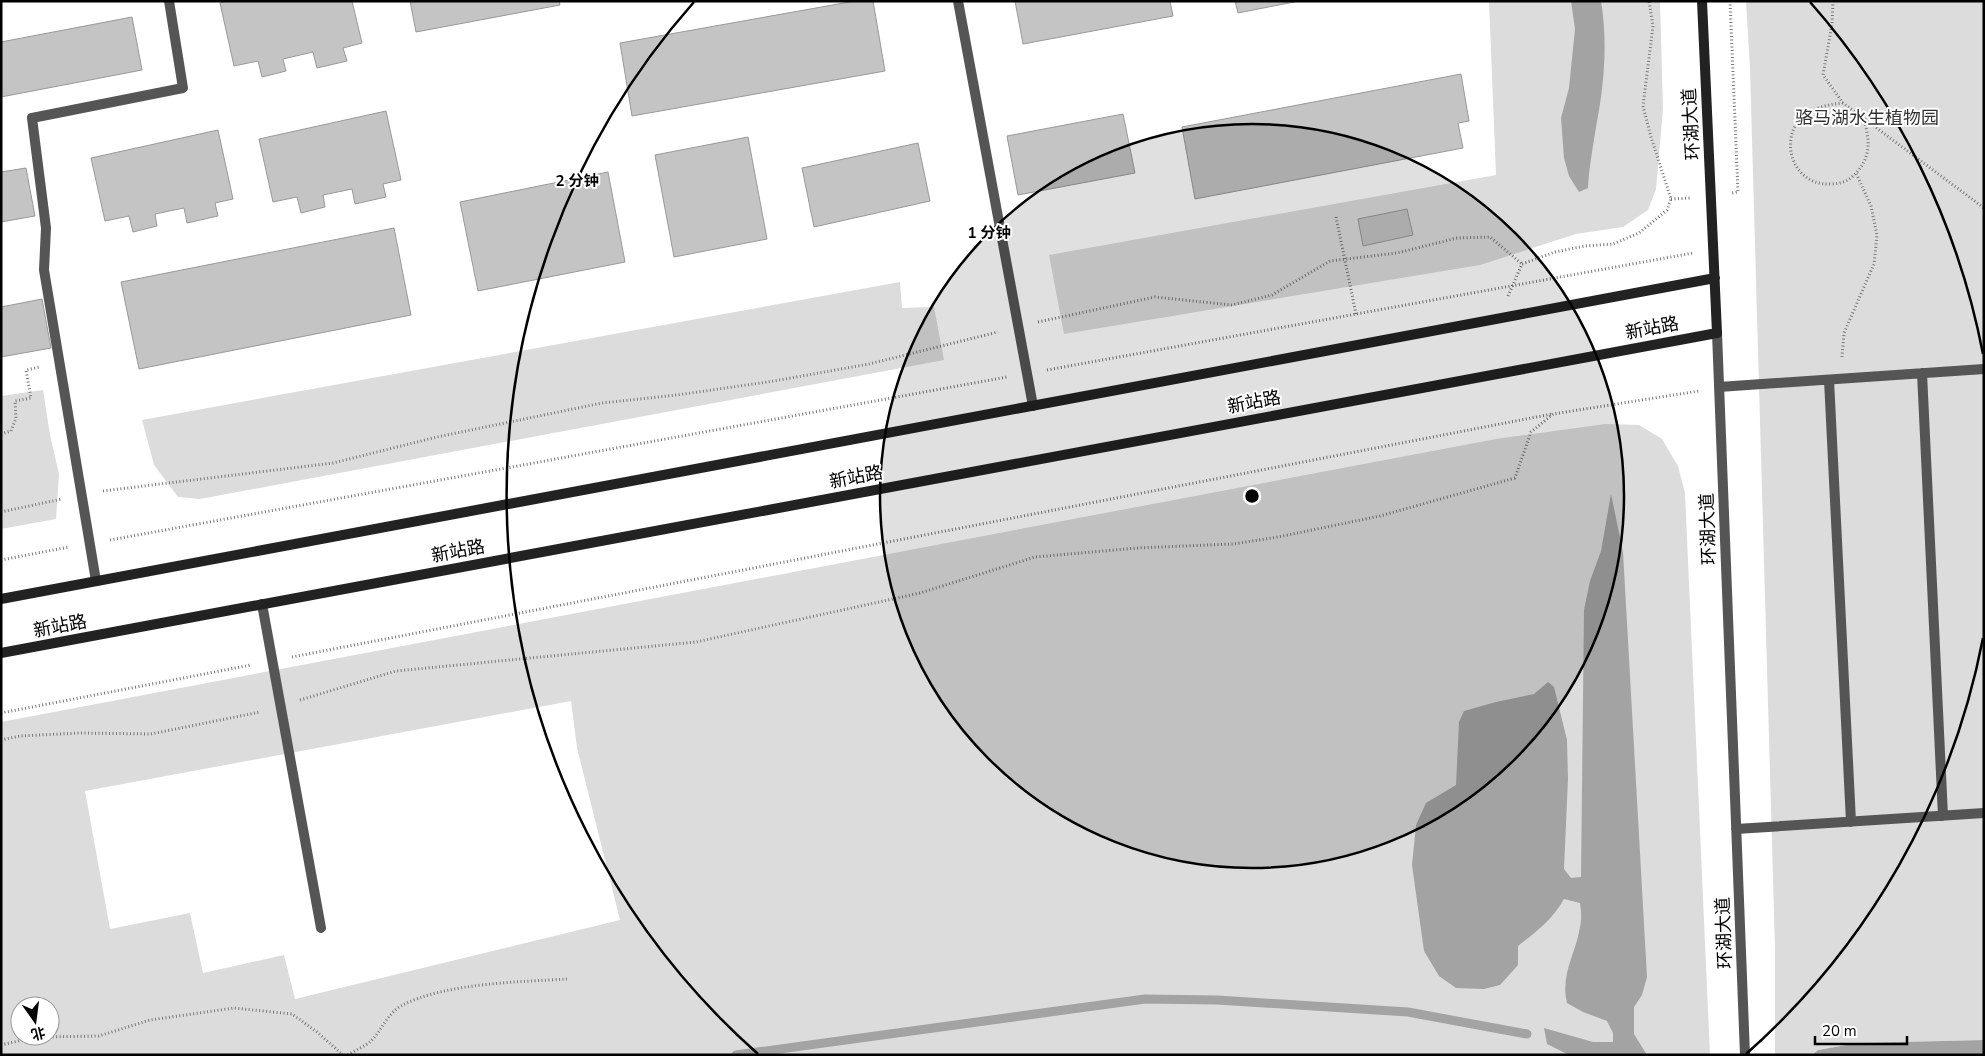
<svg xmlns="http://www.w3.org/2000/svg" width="1985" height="1056" viewBox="0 0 1985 1056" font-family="'Nunito Sans','Noto Sans SC',sans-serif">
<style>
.green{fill:#dcdcdc;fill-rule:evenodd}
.water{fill:#a3a3a3}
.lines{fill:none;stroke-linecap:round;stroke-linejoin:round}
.stream{stroke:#a3a3a3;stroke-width:9}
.building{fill:#c4c4c4;stroke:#999}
.path{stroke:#777;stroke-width:3;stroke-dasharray:1 2.5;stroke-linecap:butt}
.lane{stroke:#555;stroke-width:10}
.secondary{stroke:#222;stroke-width:10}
.ring{fill:none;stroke:#000;stroke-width:2.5}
.labels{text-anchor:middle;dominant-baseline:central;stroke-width:4;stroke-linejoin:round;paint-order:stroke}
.park-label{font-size:18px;fill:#333;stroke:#fff}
.street-label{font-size:18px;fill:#000;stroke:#fff}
.centre{fill:#000;stroke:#fff;stroke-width:2.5}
.ring-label{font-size:15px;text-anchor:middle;font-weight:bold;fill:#000;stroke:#fff;stroke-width:4;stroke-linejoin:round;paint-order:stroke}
</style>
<rect width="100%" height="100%" fill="#fff"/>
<path class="green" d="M1489,1H1660L1663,109L1656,189L1648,210L1623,227L1576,234L1480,265L1064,334L1049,255L1496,175Z
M1746,1H1984V1040L1858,1043L1818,1050L1812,1055H1775V950L1750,68Z
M900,282L902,308L934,307L944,360L200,499L178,497L154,465L142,420Z
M43,390L50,435L59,474L56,519L1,529V396Z
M1605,424L1639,425L1662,439L1678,466L1685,493L1710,1055H1V722L1496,439ZM571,701L577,748L620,920L295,999L284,955L203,973L190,913L110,929L85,791ZM20,1006H50V1036H20Z"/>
<path class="water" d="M1571,1H1601C1608,43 1604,86 1596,127C1593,147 1589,167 1588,188L1579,192L1569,176L1564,158L1561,118L1569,88L1575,29Z
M1611,494L1623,552L1647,977L1642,995L1634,1007V1034L1647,1055H1569L1547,1044L1544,1028L1593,1042H1613V1033L1607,1021L1583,1012L1567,1003C1560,975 1576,953 1580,927C1582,919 1581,910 1580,903L1564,899C1553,919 1536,932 1518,946V965L1500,985L1484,989L1456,988L1439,976L1424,951L1412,865L1416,825L1426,803L1456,785L1459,722L1464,711L1496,702L1534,694L1548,682L1554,687L1567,740L1568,779L1564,869L1571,878L1581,877L1584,610L1590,581L1601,551Z
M1984,1040V1055H1812L1818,1050L1858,1043Z"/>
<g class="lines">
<path class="stream" d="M736,1055L1145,999L1217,1000L1408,1012L1527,1034"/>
</g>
<path class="building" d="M227,1H352L362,43L343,48L347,61L317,68L313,52L283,59L286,71L262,77L258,61L234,66L220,3Z
M410,1H559L560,5L416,32Z
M855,1H873L885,71L632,116L620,43Z
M1015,1H1170L1173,16L1023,44Z
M1235,1H1299L1238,13Z
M132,17L142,70L1,97V42Z
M1461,74L1469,121L1458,123L1463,148L1195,199L1182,127Z
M386,111L401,180L383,184L386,197L355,204L352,189L323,195L325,207L301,213L297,197L273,202L259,139Z
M1123,114L1135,173L1018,195L1007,136Z
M218,130L233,199L215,203L218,216L187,223L184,208L155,214L157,226L133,232L129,216L105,221L91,158Z
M748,137L767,239L674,257L655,155Z
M918,143L930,201L814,227L802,168Z
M26,168L35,216L1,222V172Z
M608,172L625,262L478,291L460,202Z
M1407,209L1413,235L1363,246L1358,219Z
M394,228L411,315L139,369L121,282Z
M42,299L51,348L1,357V307Z"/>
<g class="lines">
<path class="path" d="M1730,1L1738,192L1732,193
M1833,1L1832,24L1823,75L1843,103L1984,208
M1843,103C1833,104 1822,106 1813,110C1775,127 1788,186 1830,184C1838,184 1846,182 1852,177C1861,169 1867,159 1868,147C1869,139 1866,129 1865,121
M1671,199L1691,198
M1336,217L1356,314
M1508,296L1522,264L1555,252L1585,246L1613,244L1639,233L1667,210L1671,199L1651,137L1643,106L1653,26L1649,1
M1038,322L1155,297L1232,305L1272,295L1330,261L1397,253L1457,238L1490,237L1522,264
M1842,357L1844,333L1874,264L1877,235L1871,206L1856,173
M1047,370L1693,253
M1,434L11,431L16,418L15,401L31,398L26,370L40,367
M103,491L333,463L437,437L602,403L677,395L774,381L869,364L998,332
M1,512L62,499
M110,540L1007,377
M1,560L69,547
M292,657L1552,414
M300,700L396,671L696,642L920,593L1035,557L1137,548L1233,544L1278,537L1380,516L1515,478L1531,432L1553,414L1699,391
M1,713L251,665
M1,740L20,736L80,733L151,734L260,712
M1,1045L36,1037L99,1036L150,1020L234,1008L292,1014L317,1032L343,1055
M348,1055C355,1050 366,1046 371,1041C382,1030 387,1014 401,1006C443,983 519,982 567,979"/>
<path class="lane" d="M958,1L1033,406
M1717,333L1745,1055
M1922,373L1943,816
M1829,380L1851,822
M1719,387L1984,369
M96,581L44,270L46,228L32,118L183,88L169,1
M262,604L321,928
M1736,829L1984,813"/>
<path class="secondary" d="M1,599L1715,278
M1,653L1717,333L1702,1"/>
</g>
<circle cx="1252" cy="496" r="372" fill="#000" fill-opacity=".12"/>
<g class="ring">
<circle cx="1252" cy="496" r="372"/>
<path d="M1983 638A745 745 0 0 1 1746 1054M758 1054A745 745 0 0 1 694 2M1810 2A745 745 0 0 1 1983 354"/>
</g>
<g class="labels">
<g class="park-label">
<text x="1867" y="118">骆马湖水生植物园</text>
</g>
<g class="street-label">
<text transform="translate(1691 124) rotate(-93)">环湖大道</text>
<text transform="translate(1652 328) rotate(-11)">新站路</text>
<text transform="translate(1254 402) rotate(-11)">新站路</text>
<text transform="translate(856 477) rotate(-11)">新站路</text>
<text transform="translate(1708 529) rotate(-92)">环湖大道</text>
<text transform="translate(458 551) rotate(-11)">新站路</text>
<text transform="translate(60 626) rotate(-11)">新站路</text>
<text transform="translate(1724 933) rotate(-92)">环湖大道</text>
</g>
</g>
<circle cx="1252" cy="496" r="8" class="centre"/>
<g class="ring-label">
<text x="577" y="186">2 分钟</text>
<text x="989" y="238">1 分钟</text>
</g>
<rect width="1985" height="1056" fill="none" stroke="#000000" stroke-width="5"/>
<g transform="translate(35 1021) rotate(166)"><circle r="24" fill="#ffffff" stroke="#999999"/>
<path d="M0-4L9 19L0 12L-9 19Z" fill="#000000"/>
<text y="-8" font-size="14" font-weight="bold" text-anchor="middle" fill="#000000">北</text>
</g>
<path d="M1815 1036v8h92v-8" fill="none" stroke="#000000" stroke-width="2.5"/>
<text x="1822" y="1036" font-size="15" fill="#000000" stroke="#ffffff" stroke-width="4" paint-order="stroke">20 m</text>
</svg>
